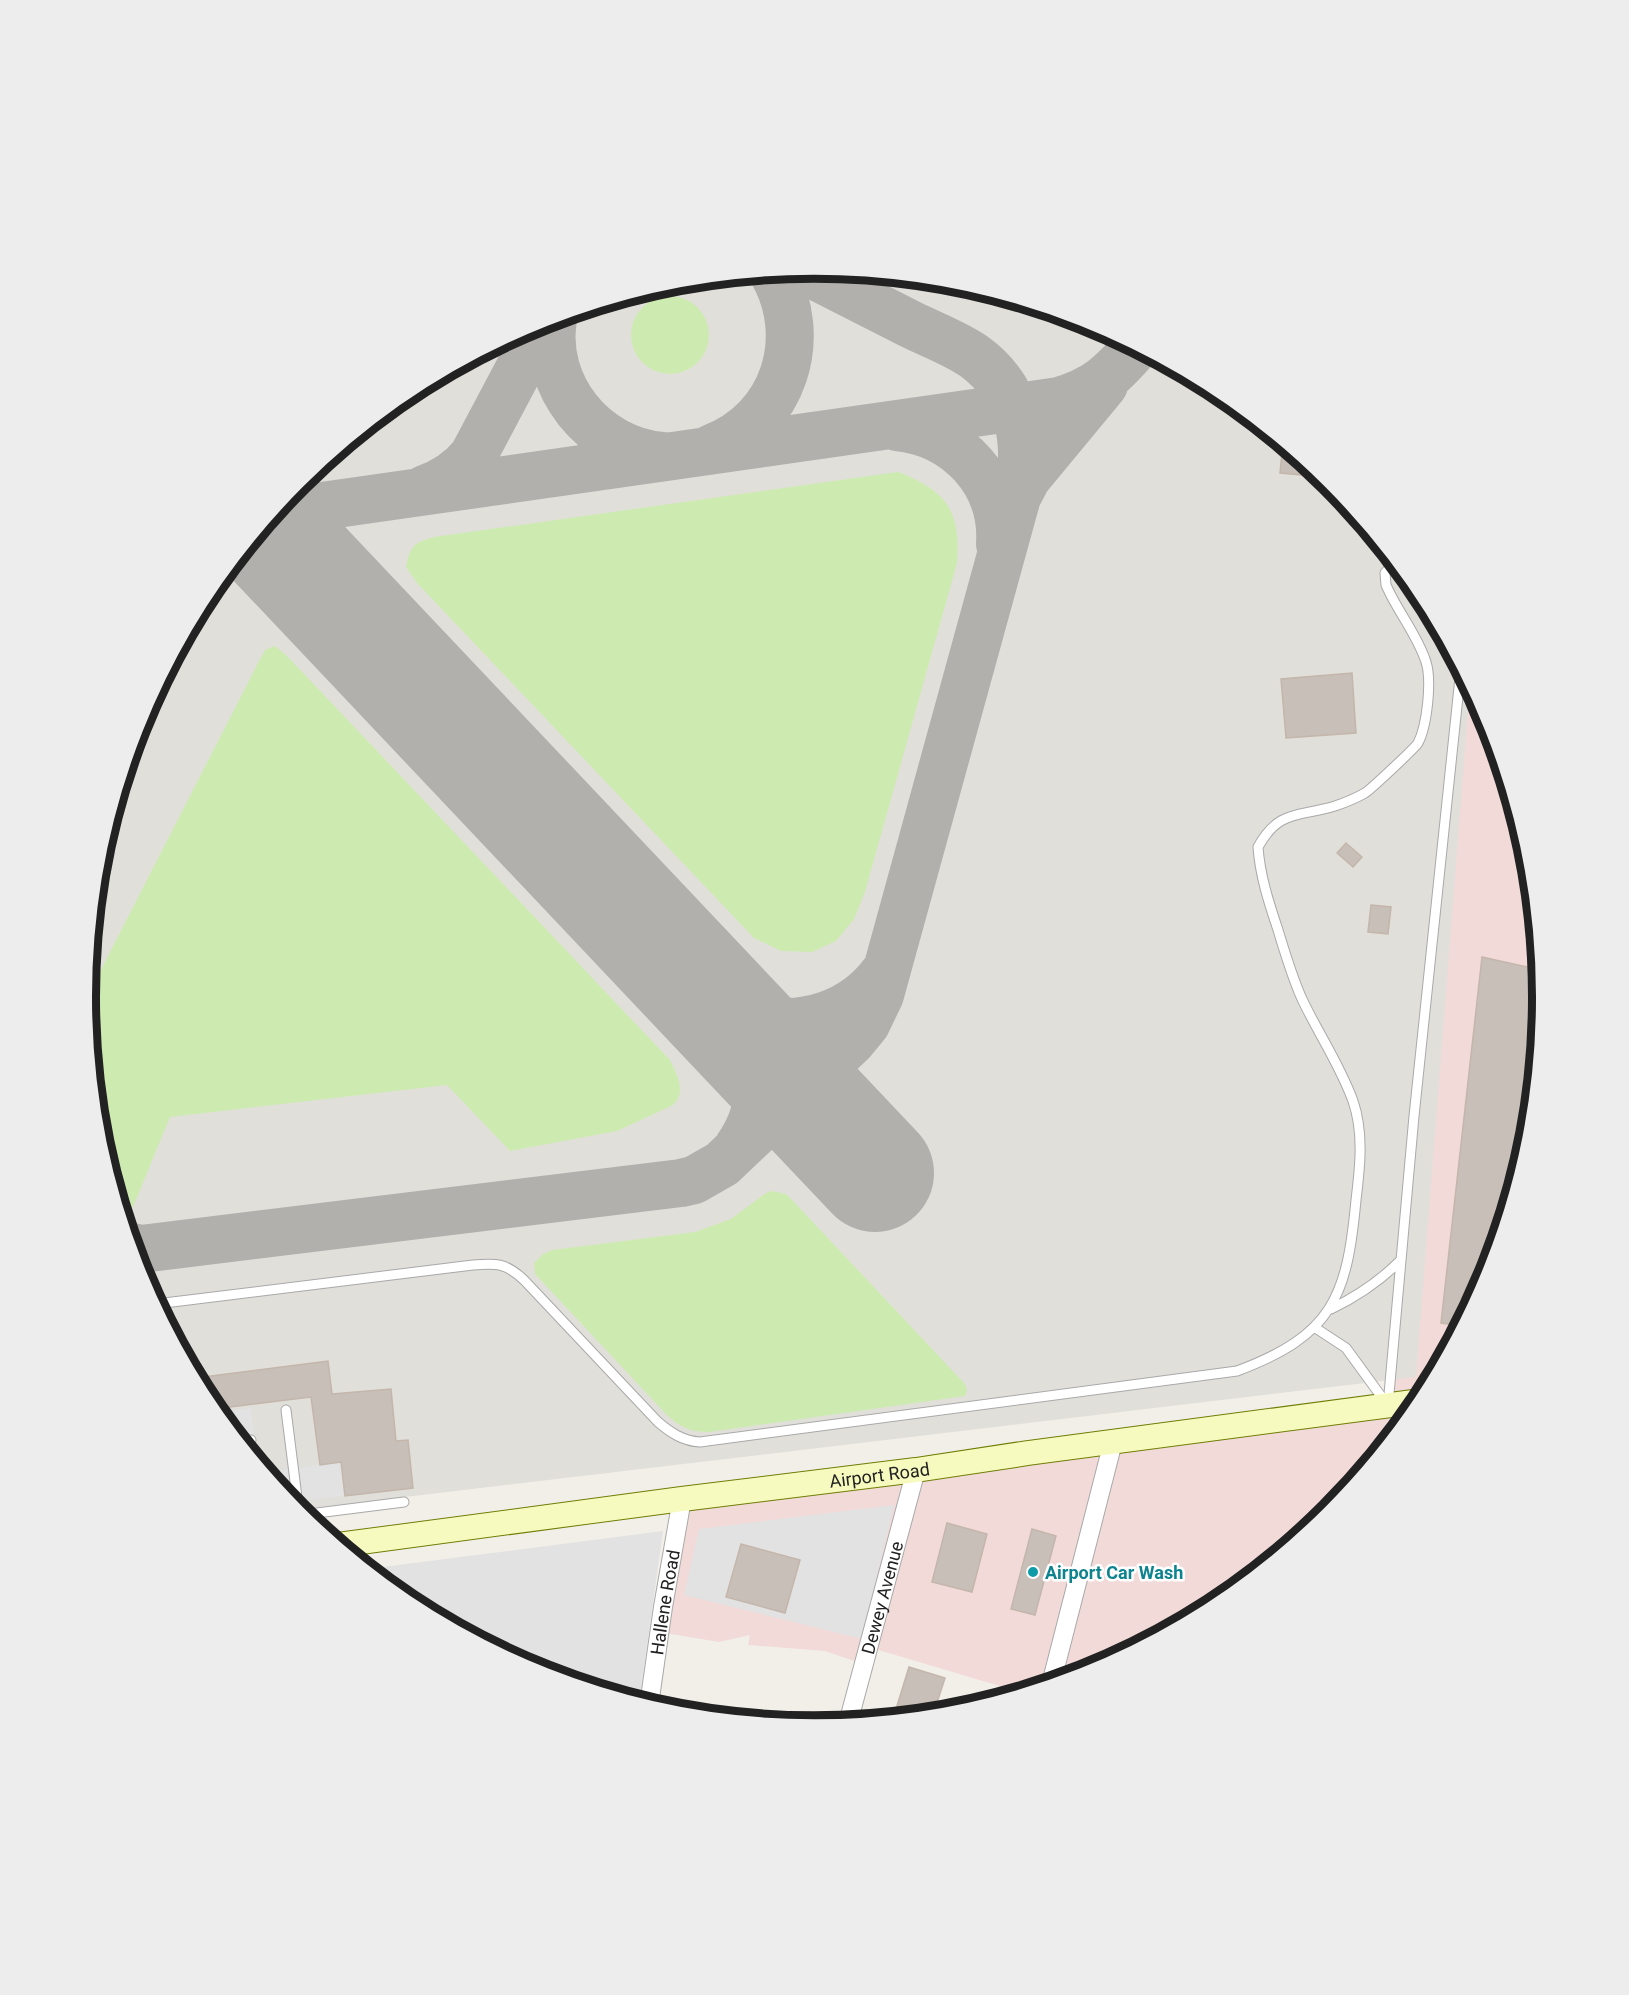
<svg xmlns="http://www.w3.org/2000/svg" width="1629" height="1995" viewBox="0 0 1629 1995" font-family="Roboto,sans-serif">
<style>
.commercial{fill:#f2dad9}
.airport{fill:#e1dfda}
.grass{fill:#cdebb0}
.parking{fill:#e2e2e2}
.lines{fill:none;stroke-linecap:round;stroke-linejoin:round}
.taxiway{stroke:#b1b0ac;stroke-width:48}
.runway{stroke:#b1b0ac;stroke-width:118}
.building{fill:#c7bfb8;stroke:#c4b6ab;stroke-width:1.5}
.service-casing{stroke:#a9a9a9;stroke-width:11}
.minor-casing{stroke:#a9a9a9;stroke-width:20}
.secondary-casing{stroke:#707d05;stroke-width:26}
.service{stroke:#fff;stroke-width:9}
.minor{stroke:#fff;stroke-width:18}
.secondary{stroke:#f7fabf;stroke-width:24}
.culture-dot{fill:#0f9aa8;stroke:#fff;stroke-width:2}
.labels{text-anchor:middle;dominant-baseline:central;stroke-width:5;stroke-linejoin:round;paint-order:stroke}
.street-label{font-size:18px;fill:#222;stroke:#fff}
.culture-label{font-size:18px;font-weight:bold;fill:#0d838f;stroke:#fff;text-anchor:start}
.rim{fill:none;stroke:#222;stroke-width:8}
</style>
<rect width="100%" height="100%" fill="#f2efe9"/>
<path class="commercial" d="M1460,665L1488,719L1530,856L1543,998L1529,1140L1488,1277L1420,1403L1330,1513L1219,1604L1093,1671L1023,1693L865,1646L860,1663L825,1651L748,1645L750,1635L719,1642L659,1632L680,1497L1387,1405Z"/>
<path class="airport" d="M815,269L957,283L1094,324L1220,392L1330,482L1421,593L1470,685L1416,1377L296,1510L208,1402L141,1276L99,1139L86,997L100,855L141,718L209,592L299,482L410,391L536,324L673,282Z"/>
<path class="grass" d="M631 335a39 39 0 1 1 78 0a39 39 0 1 1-78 0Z
M428,381L409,404H406L399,400L410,391Z
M898,472C947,491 961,511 957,563L865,892L854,919L836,941L812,952L781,951L754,938L417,583L406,567C410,547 414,542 434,537Z
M275,646L287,656L670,1060C677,1075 687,1091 673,1105L617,1131L510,1151L447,1085L170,1117L133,1207L120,1209L99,1139L86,999L258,663L265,650Z
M772,1191L786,1194L793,1201L965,1384L967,1390L965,1396L709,1432C690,1432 679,1427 665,1413L535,1274L534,1263L543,1254L552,1250L695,1232L731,1219L766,1193Z"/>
<path class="parking" d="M251,1408L257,1462L223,1420L222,1412Z
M341,1462L345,1496L290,1502L265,1472Z
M894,1505L862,1639L684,1595L699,1529Z
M663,1531L639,1702L535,1671L409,1603L367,1569Z"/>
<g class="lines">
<path class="taxiway" d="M553,319C542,386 594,450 662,456
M897,427C958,433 1004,483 1000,544
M712,448C784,421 810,338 773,273
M425,489C445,482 460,472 473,456L544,322
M1018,495L1027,478L1104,385
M273,513L1059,401C1096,390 1111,376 1136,347
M712,1001C727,1007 741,1014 756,1018C803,1030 854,1013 883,974
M738,1028C759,1073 768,1103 738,1147
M132,1247L141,1249L681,1183L694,1180L722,1164L852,1041L866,1024L880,995L1017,497C1029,445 1021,391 975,357C957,344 930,334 910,324C875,306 840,288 804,270"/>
<path class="runway" d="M263,526L875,1173"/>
</g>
<path class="building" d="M1283,443L1297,455L1324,477L1280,473Z
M1352,673L1356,733L1286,738L1281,679Z
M1346,843L1362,857L1353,867L1337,853Z
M1371,905L1391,907L1388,934L1368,932Z
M1482,957L1541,970L1544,998L1536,1070L1523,1117L1529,1140L1488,1277L1462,1326L1441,1323Z
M328,1361L332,1394L391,1389L396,1441L408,1440L413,1488L345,1496L341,1462L320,1465L311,1397L214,1409L195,1378Z
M947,1523L987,1534L972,1592L932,1582Z
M1032,1529L1056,1536L1035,1615L1011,1609Z
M741,1544L800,1560L785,1613L726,1597Z
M909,1667L945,1678L933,1715L893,1719Z"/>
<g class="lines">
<g class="service-casing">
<path id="service" d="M156,1304L473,1265C497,1263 506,1263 524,1280L658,1422C671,1433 683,1441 700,1442L1237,1371C1333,1335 1347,1297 1356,1200C1360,1167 1364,1133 1353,1101C1340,1065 1318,1033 1302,999C1292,977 1285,953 1278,930C1269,903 1260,876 1258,847C1279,809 1299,817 1335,806C1344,803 1356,798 1365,793C1370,790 1415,748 1418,743C1427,726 1432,681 1426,662C1417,634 1397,611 1386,585L1385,573L1395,561
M1331,1309C1358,1296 1380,1281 1401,1260
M1314,1327L1346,1348L1386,1403
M1388,1405L1414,1116L1461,668
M286,1410L299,1513
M240,1441L251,1440
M301,1515L404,1502"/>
</g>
<g class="minor-casing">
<g id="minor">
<path d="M1051,1684L1113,1442"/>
<path id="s1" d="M649,1705L663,1607L682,1499"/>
<path id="s2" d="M848,1723L916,1470"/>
</g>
</g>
<g class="secondary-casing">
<g id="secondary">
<path id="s3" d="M338,1545L682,1499L916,1470L1028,1453L1421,1401"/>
</g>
</g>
<use href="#service" class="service"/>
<use href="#minor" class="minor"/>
<use href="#secondary" class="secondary"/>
</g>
<circle class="culture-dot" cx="1033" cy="1572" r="6"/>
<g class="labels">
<g class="street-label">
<text stroke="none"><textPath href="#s3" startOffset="546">Airport Road</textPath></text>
<text stroke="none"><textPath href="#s2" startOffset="130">Dewey Avenue</textPath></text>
<text stroke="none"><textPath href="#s1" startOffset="104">Hallene Road</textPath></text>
</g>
<g class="culture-label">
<text x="1045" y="1572">Airport Car Wash</text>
</g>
</g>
<path d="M0 0H1629V1995H0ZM96 997a718 718 0 1 1 1436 0a718 718 0 1 1-1436 0Z" fill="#ededed" fill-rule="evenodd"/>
<path class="rim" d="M96 997a718 718 0 1 1 1436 0a718 718 0 1 1-1436 0Z"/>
</svg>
